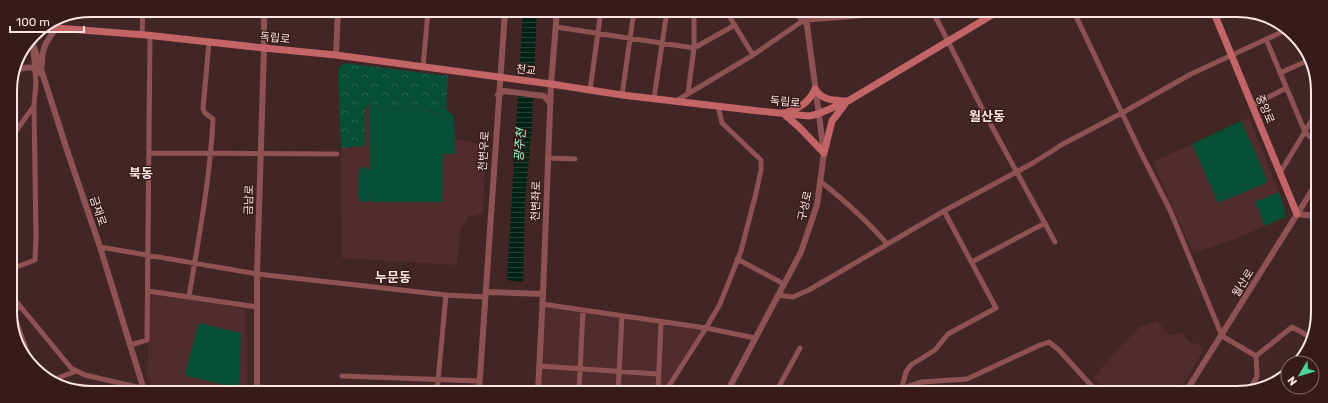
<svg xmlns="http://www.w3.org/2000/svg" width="1328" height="403" viewBox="0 0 1328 403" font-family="Rubik,'Noto Sans KR',sans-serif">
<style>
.built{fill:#512c2c}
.park{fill:url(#park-crowns)}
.pitch{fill:#064e35}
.water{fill:url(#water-rules)}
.pier{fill:#422525}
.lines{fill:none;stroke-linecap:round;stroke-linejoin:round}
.minor{stroke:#8e5253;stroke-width:5}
.tertiary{stroke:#8e5253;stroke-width:6}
.secondary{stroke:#c36467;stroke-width:7}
.labels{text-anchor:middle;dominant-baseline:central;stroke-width:3;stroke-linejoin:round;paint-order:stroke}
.street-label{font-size:11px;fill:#fae6e5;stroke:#371b1b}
.water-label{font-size:12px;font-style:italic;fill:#94fccc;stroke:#371b1b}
.quarter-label{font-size:13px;font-weight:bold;fill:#fae6e5;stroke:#371b1b}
.rim{fill:none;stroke:#fae6e5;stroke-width:2}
</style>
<defs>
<pattern id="park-crowns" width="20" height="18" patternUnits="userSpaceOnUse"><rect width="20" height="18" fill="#064e35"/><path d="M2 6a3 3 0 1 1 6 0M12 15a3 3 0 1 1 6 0" fill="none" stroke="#2b6852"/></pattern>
<pattern id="water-rules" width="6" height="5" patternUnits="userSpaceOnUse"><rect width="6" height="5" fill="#012315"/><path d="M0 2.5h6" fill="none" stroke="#274337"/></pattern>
</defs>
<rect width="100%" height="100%" fill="#422525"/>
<path class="built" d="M369,104L442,113L446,109L454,116V139L486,145L483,213L468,217L460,232L457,265L342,258L341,148L365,146V109Z
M1249,118L1279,192L1285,210V217L1235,239L1193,253L1153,162Z
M153,293L246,309L247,391L161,390L150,387L147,376L150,296Z
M545,307L707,330L668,392L541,391Z
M1157,321L1169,335L1181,333L1191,343L1199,344L1204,350L1177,393H1107L1094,377L1118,349L1140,327Z"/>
<path class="park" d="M344,63L448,76L446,109L442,113L413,110L369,104L365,109V146L341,148L338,74L339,67Z"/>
<path class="pitch" d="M369,104L413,110L442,113L446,109L454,116L455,154H443L442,202H370V199L367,202L360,201L358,197L359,170C363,165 367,168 370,170Z
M1241,121L1253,147L1254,148L1267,180L1266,183L1218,203L1192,144Z
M1279,192L1285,210V217L1265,226L1255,202Z
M199,323L241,333L240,380L238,388L187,376L185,373Z"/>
<path class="water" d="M523,11H537L532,124L525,201L523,282L507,280Z"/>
<path class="pier" d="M517,71L537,73L536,96L516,94Z"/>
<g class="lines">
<path class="minor" d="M726,11L753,55
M933,12L985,114L1055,242
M1074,12L1140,151L1170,210L1222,336L1256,356
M556,27L694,48L735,25
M142,34L143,10
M1266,39L1305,132L1309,136L1316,141
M423,67L428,11
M1280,73L1309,60
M590,90L601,11
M688,93L694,48V11
M622,95L634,11
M654,98L667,11
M676,101L753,55L804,20
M1252,106L1286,88
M10,139L34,106
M149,153L337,154
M548,158L575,159
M1280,173L1316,113
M820,181C845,201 867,220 887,244
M944,211L1033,163L1063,144L1122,113L1191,74L1286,30
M100,247L257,274L446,295L485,297
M737,259L784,284
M972,262L1045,223
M11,269L35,260L36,237L34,105L36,82L33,50
M148,291L257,307
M11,295L71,368L85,375L150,390
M778,295L793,297L809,290L944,211L996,308L948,334L935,350L911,365L906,372L901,390
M189,296C199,237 210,179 213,119L205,113L203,109L209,42
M542,304L706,328L755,338
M19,305L15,312V318L34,370
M130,345L147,340L150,35
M1256,356L1292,327L1312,338
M539,366L658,374
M342,376L479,381
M52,380L77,371
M1249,390L1257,377L1256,356
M437,391L446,295
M579,391L583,310
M618,391L622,316
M658,392L661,322
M665,392L706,328L720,304L741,251L756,193L761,170V160L722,123L718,106
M776,392L800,348
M897,392L909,386L922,382L967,379L1040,345L1049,342L1059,350L1098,393"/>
<path class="tertiary" d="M804,20C830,17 857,17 883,12
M31,38L67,150L100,247L144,390
M336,55L338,11
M42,65C41,48 47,41 56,28L50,23
M14,70C26,68 33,64 41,74
M498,95L504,91L544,96L550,103
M1297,214L1316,216
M486,292L543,294
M257,391V274L264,48V10
M479,391L505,11
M538,391L543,294L551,84L557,11
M727,392L801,252L817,205L824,153L807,25L804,20L793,12
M1185,393L1316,184"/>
<path class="secondary" d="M1214,13L1297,214
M43,27L146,35L264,48L336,55L551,84L622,95L759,111L809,116L818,114L848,101L997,12
M815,89C823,101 833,100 846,101
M783,113L799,127L824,153
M785,113C799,108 809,103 815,89
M824,153L832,121L845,104"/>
</g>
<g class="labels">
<g class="street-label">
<text transform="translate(275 38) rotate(6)">독립로</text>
<text transform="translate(526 70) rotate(7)">천교</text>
<text transform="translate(785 102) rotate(5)">독립로</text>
<text transform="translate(1265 109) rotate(67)">중앙로</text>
<text transform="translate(484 151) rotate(-86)">천변우로</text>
<text transform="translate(249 200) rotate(-88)">금남로</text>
<text transform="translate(536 201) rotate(-88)">천변좌로</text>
<text transform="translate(805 206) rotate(-77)">구성로</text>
<text transform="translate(98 211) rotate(71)">금재로</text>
<text transform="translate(1243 283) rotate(-58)">월산로</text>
</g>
<g class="water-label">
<text transform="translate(520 145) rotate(-86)">광주천</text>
</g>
<g class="quarter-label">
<text x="987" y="116">월산동</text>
<text x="141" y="173">북동</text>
<text x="393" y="277">누문동</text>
</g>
</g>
<path d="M0 0H1328V403H0ZM91 17H1237A74 74 0 0 1 1311 91V312A74 74 0 0 1 1237 386H91A74 74 0 0 1 17 312V91A74 74 0 0 1 91 17Z" fill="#371b1b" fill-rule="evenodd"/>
<path class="rim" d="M91 17H1237A74 74 0 0 1 1311 91V312A74 74 0 0 1 1237 386H91A74 74 0 0 1 17 312V91A74 74 0 0 1 91 17Z"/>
<g transform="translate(1300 375) rotate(232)"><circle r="19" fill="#371b1b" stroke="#856c6c"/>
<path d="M0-3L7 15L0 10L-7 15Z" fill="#49d49c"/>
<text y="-6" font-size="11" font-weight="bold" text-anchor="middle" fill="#fae6e5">N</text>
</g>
<path d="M10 26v6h74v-6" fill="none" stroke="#fae6e5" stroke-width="2"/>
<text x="16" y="26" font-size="12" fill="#fae6e5" stroke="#371b1b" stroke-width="3" paint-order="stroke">100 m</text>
</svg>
